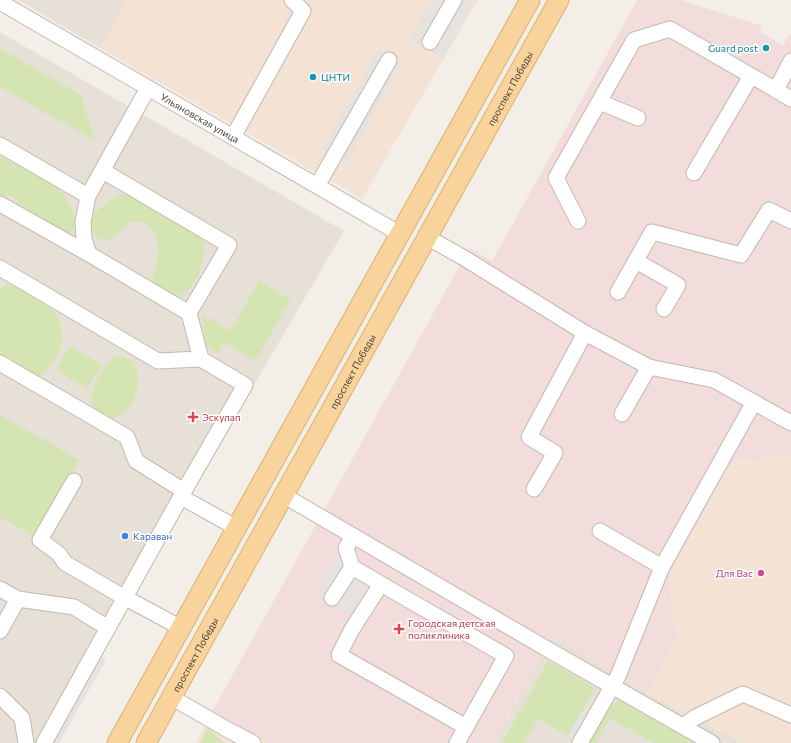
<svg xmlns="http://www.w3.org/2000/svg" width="791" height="743" viewBox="0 0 791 743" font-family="Commissioner,sans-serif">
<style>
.residential{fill:#e7e0d7}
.commercial{fill:#f4e3d5}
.medical{fill:#f3dddc}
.green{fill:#d4e5b3}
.parking{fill:#e5e2e0}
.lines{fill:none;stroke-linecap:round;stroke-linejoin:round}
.minor-casing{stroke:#c1b8ae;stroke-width:17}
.major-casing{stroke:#ddaf6c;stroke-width:21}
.minor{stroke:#fff;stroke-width:15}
.major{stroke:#f8d49c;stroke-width:19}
.culture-dot{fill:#0f9aa8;stroke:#fff;stroke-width:1.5}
.health-dot{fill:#e0444e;stroke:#fff;stroke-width:1.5}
.shop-dot{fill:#3f7fe0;stroke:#fff;stroke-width:1.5}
.hotel-dot{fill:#d1479c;stroke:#fff;stroke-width:1.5}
.labels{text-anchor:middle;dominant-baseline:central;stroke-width:3;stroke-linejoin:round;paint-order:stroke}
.culture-label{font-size:10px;fill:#0d838f;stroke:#fff;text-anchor:end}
.street-label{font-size:10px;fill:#463f37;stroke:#fff}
.health-label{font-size:10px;fill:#be3a42;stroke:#fff;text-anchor:start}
.shop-label{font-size:10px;fill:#366cbe;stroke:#fff;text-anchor:start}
.hotel-label{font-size:10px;fill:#b23c85;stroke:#fff;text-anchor:end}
</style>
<rect width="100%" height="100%" fill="#f3efe8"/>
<path class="residential" d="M18,0H128L100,48Z
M0,32L344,231L45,743H0Z
M553,636L647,693L742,743H494Z"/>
<path class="commercial" d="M128,0H478L362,199L100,48Z
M791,455V743H742L647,693L677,639L669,576L731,462Z
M212,712L268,743H196Z"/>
<path class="medical" d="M637,0H681L762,26L760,32L783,45L789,34L791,35V455L731,462L669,576L677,639L647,693L553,637L494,743H268L212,712L464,258L470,248L492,261Z"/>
<path class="green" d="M0,49L81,95L94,140L0,87Z
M0,157L23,167L56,186L66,198L73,210L75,223L73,232L64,234L33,213L11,196L0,195Z
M121,194L137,195L194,232L204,240C205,258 201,281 185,292C182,294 178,295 174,296L152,285V281C153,273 157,265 158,256C159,246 156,230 147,224C142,221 136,221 131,221L121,231L110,240L98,239C95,235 91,230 91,225C92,210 110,200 121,194Z
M259,281L291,300L255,361L224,342L218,353L207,347L201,314L230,331Z
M6,284C15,285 20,288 29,293C33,295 39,297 43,300C47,303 50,308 53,312C67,330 65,348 50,365C45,372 41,376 33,378L0,360V289Z
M70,346L102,365L87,389L56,370Z
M120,356L133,361L137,370L138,385L134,399L127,411L109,421C101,416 91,407 91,397C91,388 106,362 114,357C115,357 119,356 120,356Z
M0,415L79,460L35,537L0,517Z
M548,661L595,688L568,736L538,719L524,743H502Z
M619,700L694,743H654L610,718L596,743H585L604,710Z
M207,728L225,743H200Z"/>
<path class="parking" d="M433,0H475L443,59L410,40Z
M378,50L401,63L346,164L322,151Z
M337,558L371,578L349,615L315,594Z
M97,655L106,660L59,743H48Z
M581,712L590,718L577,741L568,736Z"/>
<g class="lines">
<g class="minor-casing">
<g id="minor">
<path id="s1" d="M0,2L400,234"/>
<path d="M430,42L454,0"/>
<path d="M776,90L791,99"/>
<path d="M600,102L638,118"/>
<path d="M233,137L303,11L292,0"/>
<path d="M0,145L88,196L148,88"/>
<path d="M694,173L751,76"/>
<path d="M317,186L389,60"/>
<path d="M88,196L83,222L84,239L89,254"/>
<path d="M0,204L89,254L189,313"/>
<path d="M578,221L556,178L634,40L670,29L776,90L791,61"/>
<path d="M427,237L464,258L585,333L649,367L714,380L791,423"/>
<path d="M636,261L678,285L664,309"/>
<path d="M0,268L158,361L201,359"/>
<path d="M618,292L652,232L741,255L769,210L791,221"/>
<path d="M0,363L127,437L136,461L184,491"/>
<path d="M622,414L649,367"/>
<path d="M74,481L40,540L59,554L65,563L120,595L150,611L181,628"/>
<path d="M534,489L555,453L529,437L585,333"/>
<path d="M283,495L554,653L712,743"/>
<path d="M181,497L237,528"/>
<path d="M600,531L662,567"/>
<path d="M352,567L346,548L353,536"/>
<path d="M381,584L506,656L457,743"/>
<path d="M0,589L18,599L0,631"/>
<path d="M332,598L352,567L381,584L351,631L339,655L466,727"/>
<path d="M18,599L74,607L108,628"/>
<path d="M0,696L22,718L26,743"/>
<path d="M171,697L230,731L253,743"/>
<path d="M683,726L694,718L743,694L791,715"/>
<path d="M44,743L184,491L245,385L201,359L189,313L229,245L103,171"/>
<path d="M580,743L618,676L662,567L754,402"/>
</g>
</g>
<g class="major-casing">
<g id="major">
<path d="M117,743L530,0"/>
<path id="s2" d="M146,743L559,0"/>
</g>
</g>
<use href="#minor" class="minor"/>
<use href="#major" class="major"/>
</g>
<g class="culture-dot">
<circle cx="766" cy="48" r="4"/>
<circle cx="313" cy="77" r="4"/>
</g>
<g class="health-dot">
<path d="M191 411h4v4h4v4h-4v4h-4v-4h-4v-4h4z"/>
<path d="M397 623h4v4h4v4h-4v4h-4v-4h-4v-4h4z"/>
</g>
<circle class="shop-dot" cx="125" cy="536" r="4"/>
<circle class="hotel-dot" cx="761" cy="573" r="4"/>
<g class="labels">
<g class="culture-label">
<text x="758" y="48">Guard post</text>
<text x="321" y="77" text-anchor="start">ЦНТИ</text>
</g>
<g class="street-label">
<text stroke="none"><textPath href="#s2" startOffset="749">проспект Победы</textPath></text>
<text stroke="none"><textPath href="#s1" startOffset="231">Ульяновская улица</textPath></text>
<text stroke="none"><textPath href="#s2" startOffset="425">проспект Победы</textPath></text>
<text stroke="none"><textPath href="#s2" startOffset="101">проспект Победы</textPath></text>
</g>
<g class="health-label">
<text x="202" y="417">Эскулап</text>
<text x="408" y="623">Городская детская<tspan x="408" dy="12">поликлиника</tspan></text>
</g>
<g class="shop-label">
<text x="133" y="536">Караван</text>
</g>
<g class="hotel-label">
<text x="753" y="573">Для Вас</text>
</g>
</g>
</svg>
